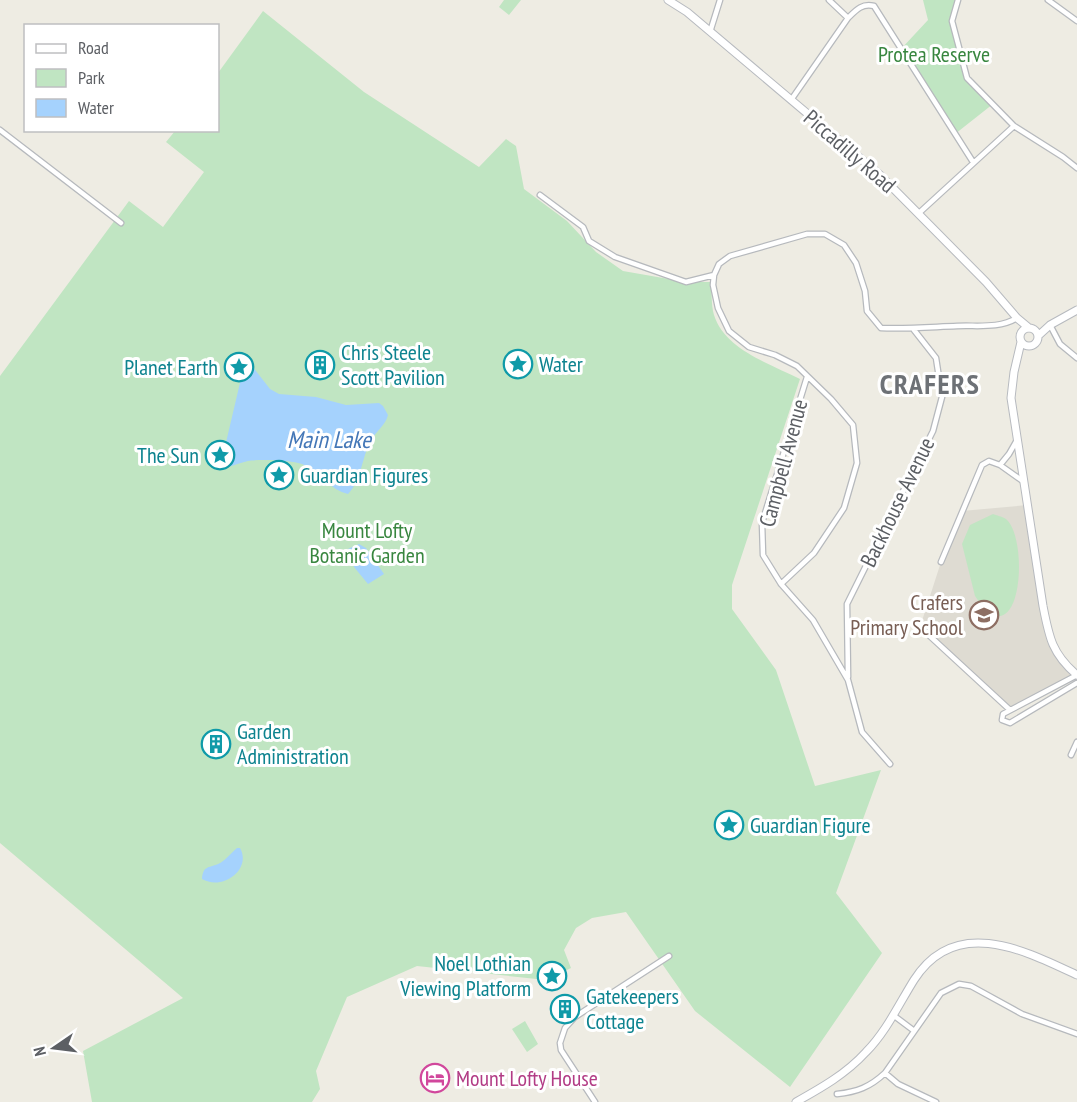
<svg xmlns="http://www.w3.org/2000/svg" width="1077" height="1102" viewBox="0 0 1077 1102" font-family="'PT Sans Narrow',sans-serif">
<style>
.education{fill:#dedbd2}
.green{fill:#c0e5c2}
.water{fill:#a5d2fd}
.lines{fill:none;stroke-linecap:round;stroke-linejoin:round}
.street-casing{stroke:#b6b9bd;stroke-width:7}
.secondary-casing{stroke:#b7babf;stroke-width:9}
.street{stroke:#fff;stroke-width:4.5}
.secondary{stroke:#fff;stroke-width:7}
.labels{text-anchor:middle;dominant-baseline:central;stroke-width:6;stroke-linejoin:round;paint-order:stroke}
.park-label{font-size:22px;fill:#38863f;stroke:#fff}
.street-label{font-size:22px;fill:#5c5f64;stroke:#fff}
.culture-label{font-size:22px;fill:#0d838f;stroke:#fff;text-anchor:start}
.education-label{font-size:22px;fill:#785e54;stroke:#fff;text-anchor:end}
.hotel-label{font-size:22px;fill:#b23c85;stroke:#fff;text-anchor:start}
.water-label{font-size:24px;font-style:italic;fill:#4477b7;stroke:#fff}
.district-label{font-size:28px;font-weight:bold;letter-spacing:1.5px;fill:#6d7176;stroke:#fff}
</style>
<rect width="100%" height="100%" fill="#eeece3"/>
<path class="education" d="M1028,505L1050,641L1077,675L1010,710L920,627L941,562L962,511Z"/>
<path class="green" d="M504,0H521L509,15L499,7Z
M923,0H958L952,22L967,78L993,104L955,134L901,49L928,20Z
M263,11L364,92L479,167L506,139L516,146L524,189L567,221L596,252L623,271L686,282H711C712,292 711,305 714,315C725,350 771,364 800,379L732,585V609L776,670L815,786L881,770L836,893L882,953L790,1087L695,1011L626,912L592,918L576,928L564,950L571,968L546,980L417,966L347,997L316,1071L320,1089L312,1102H92L83,1051L183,998L0,843V376L129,201L163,227L204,172L166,142L175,131L218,130V73Z
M993,514C996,515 1003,517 1006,519C1023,533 1024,601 1005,614C1002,616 999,616 996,617L984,609L975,596L962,544L970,525Z
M525,1021L538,1044L527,1052L512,1029Z"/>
<path class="water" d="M247,365L252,366L270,389L279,394L316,397L346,405L379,403L383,406L388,415C386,425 375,432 370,442C362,458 361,481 348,494C331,490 319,473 304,465C295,460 258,459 248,461C238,463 230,468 220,468L243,370Z
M359,544L366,548L384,574L368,584L354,567L348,549Z
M237,848H240C252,869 223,891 202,879C203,866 208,868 218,864C225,861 231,853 237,848Z"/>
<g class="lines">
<g class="street-casing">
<path id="street" d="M829,0L848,18
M958,0L952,21L967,78L1014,126L1063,157L1077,168
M1048,0L1077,21
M710,32L720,0
M791,100L848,18C856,10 862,3 874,6L973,162
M0,130L121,223
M540,195L583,227L589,241L615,257L686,282L714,275
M919,213L1014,126
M1050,325L1060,344L1077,358
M807,377L762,523L763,555L781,584L813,620L848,680L862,732L890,764
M1000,465L1009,454L1017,440
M941,562L982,465L989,461L1000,465L1024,482
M781,584L814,553L844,508L857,463L853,425L831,399L797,366L775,355L749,347L729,331L718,308L713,285L714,275L719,264L730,256L807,234H825L844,245L856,263L865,291L867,311L881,328C907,329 931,327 957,326C977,325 999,329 1017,318
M920,627L1010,710
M1077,675L1003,714L1002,720L1010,723L1077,683
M848,677L847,604L933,431L942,397L936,358L914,330
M1071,755L1077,742
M893,1015L913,1030
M885,1073L898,1084L936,1102
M837,1094C857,1092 870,1087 885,1073L941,993L959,984L971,986L1022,1014L1077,1034
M595,1102L561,1050L560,1043L565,1028L575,1017L669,956"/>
</g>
<g class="secondary-casing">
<path id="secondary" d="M668,0L687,12L879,174L986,282L1017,318L1029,328
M1020 337a9 9 0 1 1 18 0a9 9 0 1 1-18 0Z
M1038,336L1050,325L1077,310
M1021,342L1014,372L1011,398L1043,606C1049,637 1052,654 1077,675
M796,1102C821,1088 846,1074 866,1052C886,1032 899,1004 914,980C955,915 1024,950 1077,975"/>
</g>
<use href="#street" class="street"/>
<use href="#secondary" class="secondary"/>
</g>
<defs>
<g id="sight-ring" transform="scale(1.5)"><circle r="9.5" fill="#fff" stroke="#0f9aa8" stroke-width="1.5"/><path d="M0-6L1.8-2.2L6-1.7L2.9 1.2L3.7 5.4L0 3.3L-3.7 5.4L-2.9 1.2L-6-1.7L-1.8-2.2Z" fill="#0f9aa8"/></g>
<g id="building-ring" transform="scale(1.5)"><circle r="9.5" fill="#fff" stroke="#0f9aa8" stroke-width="1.5"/><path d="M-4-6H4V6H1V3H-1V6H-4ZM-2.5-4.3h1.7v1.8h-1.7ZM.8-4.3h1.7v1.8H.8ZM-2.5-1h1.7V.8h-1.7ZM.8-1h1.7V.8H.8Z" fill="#0f9aa8"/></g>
<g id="school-ring" transform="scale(1.5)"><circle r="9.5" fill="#fff" stroke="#8d6e63" stroke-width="1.5"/><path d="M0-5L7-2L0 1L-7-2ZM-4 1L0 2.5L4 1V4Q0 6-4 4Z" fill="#8d6e63"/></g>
<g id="hotel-ring" transform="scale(1.5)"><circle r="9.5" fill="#fff" stroke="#d1479c" stroke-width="1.5"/><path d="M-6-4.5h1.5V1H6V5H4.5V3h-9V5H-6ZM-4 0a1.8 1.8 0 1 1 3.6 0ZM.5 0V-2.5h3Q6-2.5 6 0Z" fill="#d1479c"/></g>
</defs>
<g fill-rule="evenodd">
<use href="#sight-ring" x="518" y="364"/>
<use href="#building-ring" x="320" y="365"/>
<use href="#sight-ring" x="239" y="367"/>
<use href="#sight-ring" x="220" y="455"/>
<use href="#sight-ring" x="279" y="475"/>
<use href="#school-ring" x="984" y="615"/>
<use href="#building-ring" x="216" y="744"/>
<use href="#sight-ring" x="729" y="825"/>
<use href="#sight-ring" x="552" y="976"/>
<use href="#building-ring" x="565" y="1009"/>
<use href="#hotel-ring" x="435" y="1078"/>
</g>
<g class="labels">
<g class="park-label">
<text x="934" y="54">Protea Reserve</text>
<text x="367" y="530">Mount Lofty<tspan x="367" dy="25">Botanic Garden</tspan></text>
</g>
<g class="street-label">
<text transform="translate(850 151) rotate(41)">Piccadilly Road</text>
<text transform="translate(783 463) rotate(-75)">Campbell Avenue</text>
<text transform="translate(897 502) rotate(-64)">Backhouse Avenue</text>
</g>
<g class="culture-label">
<text x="341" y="352">Chris Steele<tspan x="341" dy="25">Scott Pavilion</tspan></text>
<text x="539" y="364">Water</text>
<text x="218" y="367" text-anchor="end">Planet Earth</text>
<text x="199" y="455" text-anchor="end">The Sun</text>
<text x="300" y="475">Guardian Figures</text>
<text x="237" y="731">Garden<tspan x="237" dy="25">Administration</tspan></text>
<text x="750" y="825">Guardian Figure</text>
<text x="531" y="963" text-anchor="end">Noel Lothian<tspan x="531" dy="25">Viewing Platform</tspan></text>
<text x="586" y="996">Gatekeepers<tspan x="586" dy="25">Cottage</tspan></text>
</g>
<g class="education-label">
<text x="963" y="602">Crafers<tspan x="963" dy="25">Primary School</tspan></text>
</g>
<g class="hotel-label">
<text x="456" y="1078">Mount Lofty House</text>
</g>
<g class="water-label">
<text x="329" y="439">Main Lake</text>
</g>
<g class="district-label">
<text x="930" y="383">CRAFERS</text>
</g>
</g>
<rect x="24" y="24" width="195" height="108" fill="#ffffff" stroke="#bebfc1" stroke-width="1.5"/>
<rect x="36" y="44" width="30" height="9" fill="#ffffff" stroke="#bebfc1" stroke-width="1.5"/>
<text x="78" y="54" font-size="18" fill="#5c5f64">Road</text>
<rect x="36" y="69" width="30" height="18" fill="#c0e5c2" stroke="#bebfc1" stroke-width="1.5"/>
<text x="78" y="84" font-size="18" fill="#5c5f64">Park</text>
<rect x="36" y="99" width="30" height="18" fill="#a5d2fd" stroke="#bebfc1" stroke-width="1.5"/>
<text x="78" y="114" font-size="18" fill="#5c5f64">Water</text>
<g transform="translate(54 1048) rotate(256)" stroke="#ffffff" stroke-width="4.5" paint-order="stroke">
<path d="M0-4.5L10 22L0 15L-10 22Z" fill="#5c5f64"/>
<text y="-9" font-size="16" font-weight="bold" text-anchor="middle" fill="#5c5f64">N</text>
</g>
</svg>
